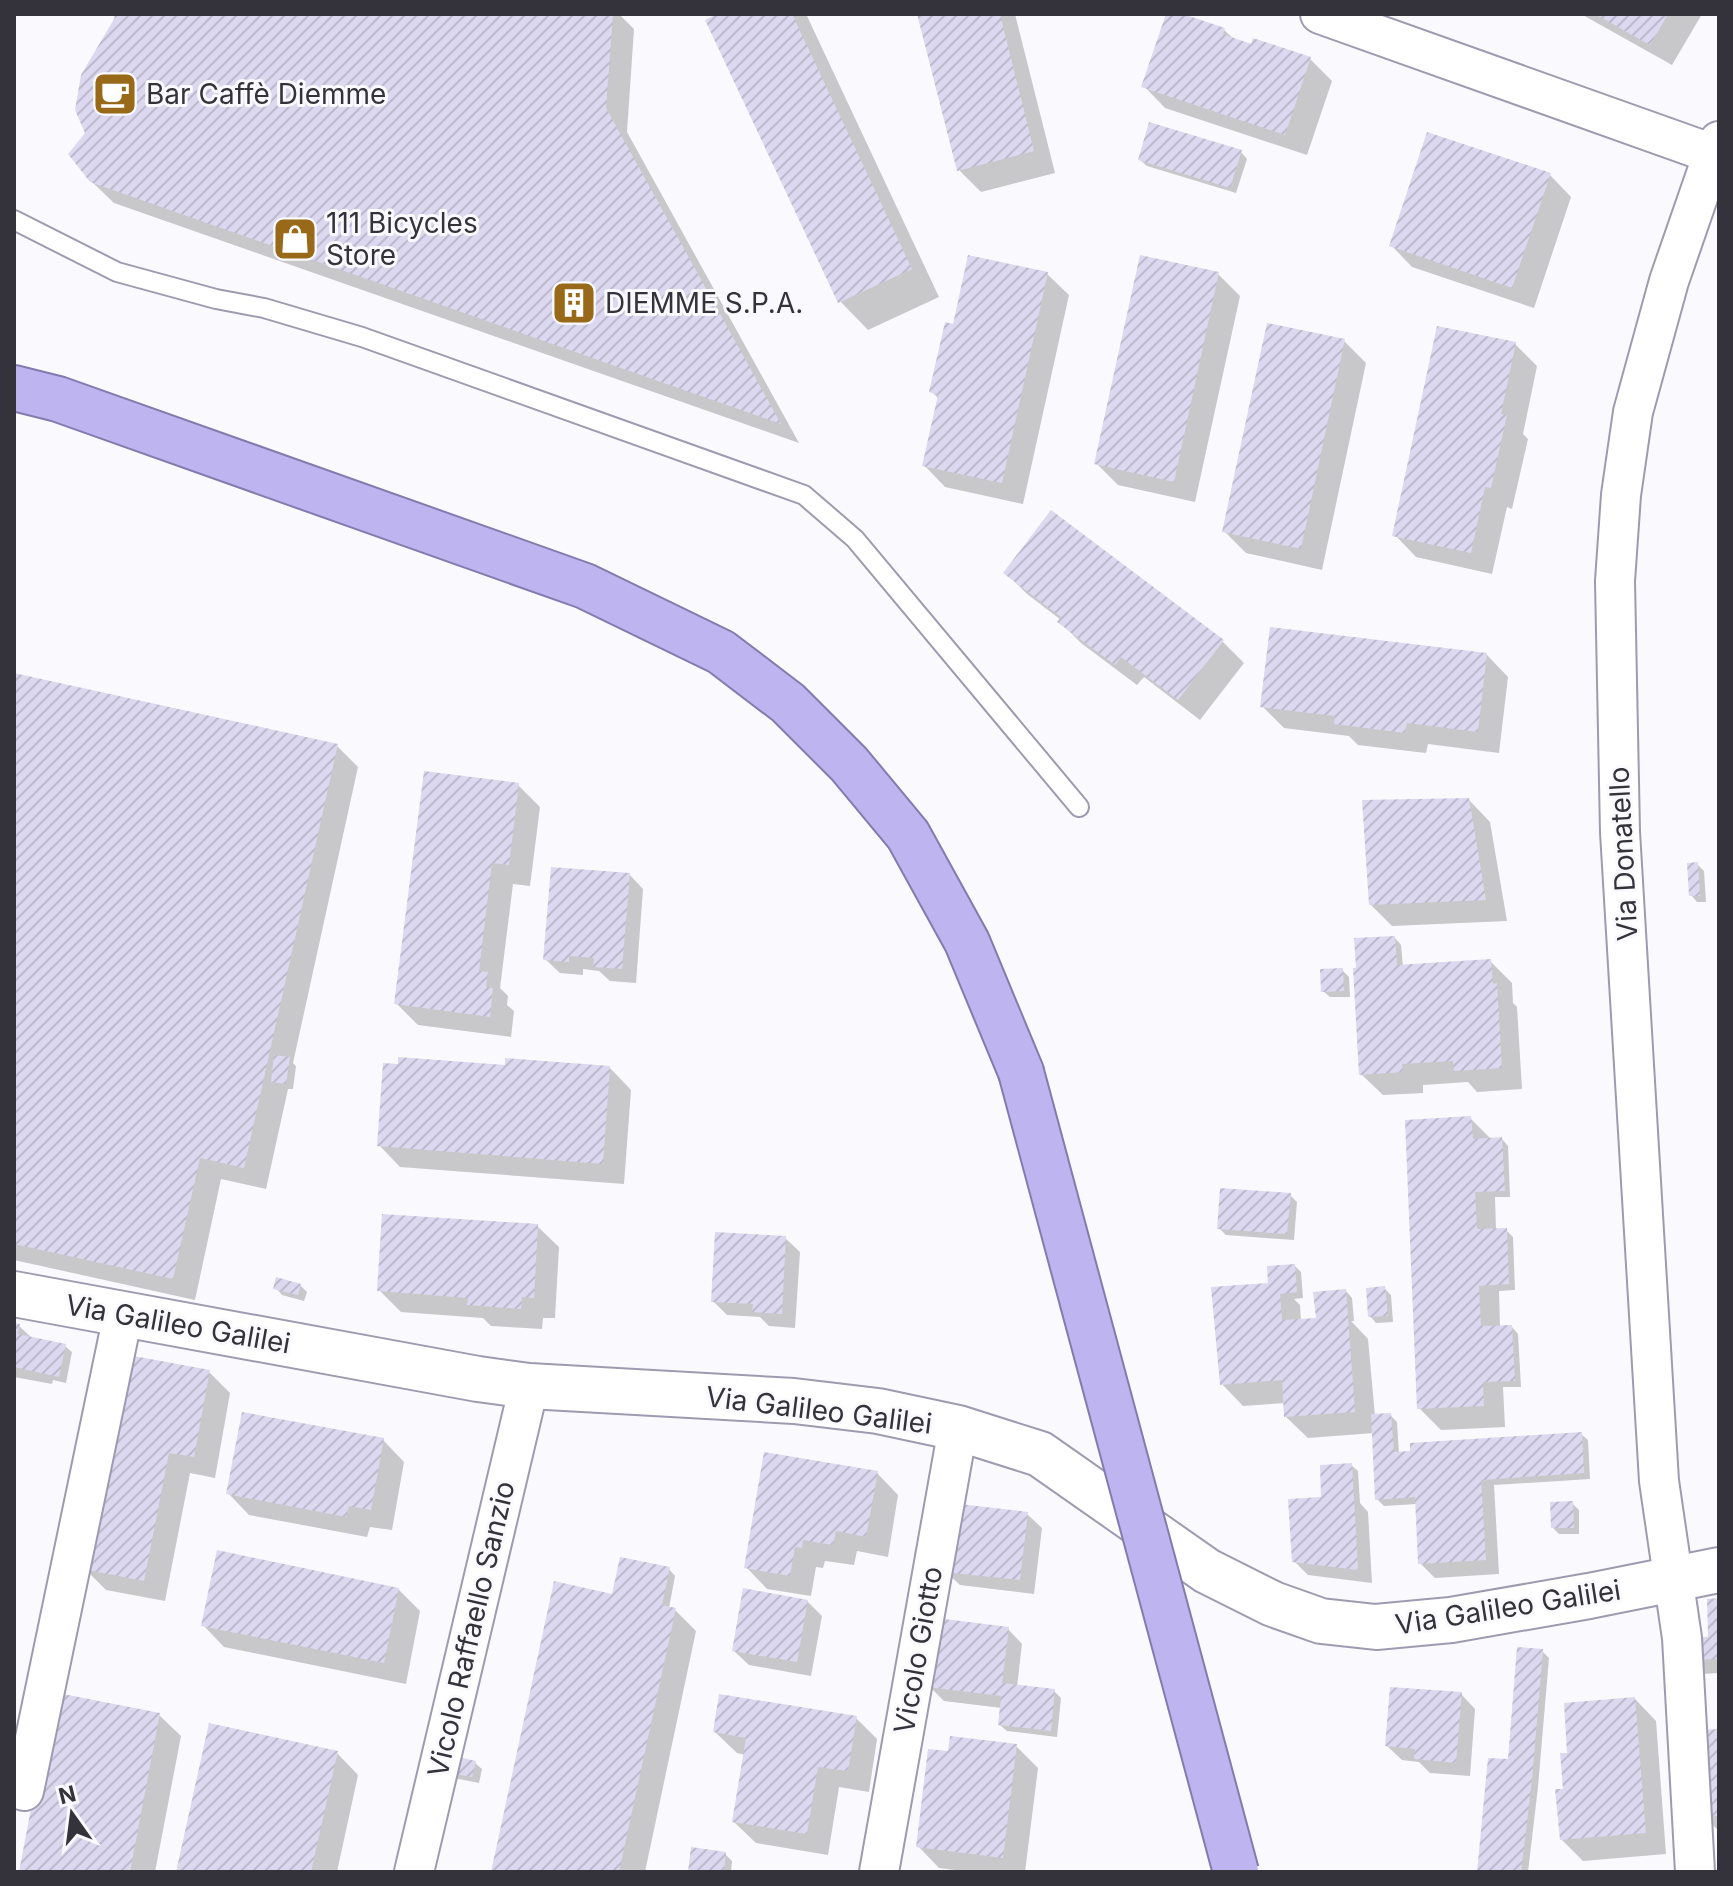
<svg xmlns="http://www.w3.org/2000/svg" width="1733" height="1886" viewBox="0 0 1733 1886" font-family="Inter,sans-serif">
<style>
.shadow{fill:#0003}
.building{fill:url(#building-hatch)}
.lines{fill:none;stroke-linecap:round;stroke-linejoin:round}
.service-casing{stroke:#9d9bb0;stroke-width:22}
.minor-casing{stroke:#9d9bb0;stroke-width:42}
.tertiary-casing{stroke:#9d9bb0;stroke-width:48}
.trunk-casing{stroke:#837bae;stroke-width:48}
.service{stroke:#fff;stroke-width:18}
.minor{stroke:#fff;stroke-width:38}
.tertiary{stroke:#fff;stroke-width:44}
.trunk{stroke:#beb4f0;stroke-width:44}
.trunk-bridge-casing{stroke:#837bae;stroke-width:48;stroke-linecap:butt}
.trunk-bridge{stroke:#beb4f0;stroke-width:44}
.labels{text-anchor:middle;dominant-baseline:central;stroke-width:6;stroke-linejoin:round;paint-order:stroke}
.poi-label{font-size:28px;fill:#34333c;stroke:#fafafe;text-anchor:start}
.street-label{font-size:28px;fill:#34333c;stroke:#fafafe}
</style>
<defs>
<pattern id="building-hatch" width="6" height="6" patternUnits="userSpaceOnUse" patternTransform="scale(2)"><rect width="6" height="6" fill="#dbd8ef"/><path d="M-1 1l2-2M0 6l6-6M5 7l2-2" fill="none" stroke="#bdbace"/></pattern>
</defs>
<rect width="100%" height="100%" fill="#fafafe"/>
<path class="shadow" d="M117,14H619L634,29L627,132L799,443L114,203L91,181L88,133Z
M721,14H805L807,16L939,297L868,330L840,301Z
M919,14H1015L1055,173L981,192L959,170Z
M1168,14H1177L1224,30L1235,40L1310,59L1332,81L1307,155L1165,108L1144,86Z
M1581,14H1702L1672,65Z
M1241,152L1247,159L1236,193L1147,166L1140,160Z
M1550,175L1571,197L1534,308L1412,267L1391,245Z
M1047,274L1069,295L1023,504L945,487L924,465L939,399L932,392L954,326Z
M1218,274L1240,296L1195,502L1118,485L1096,463Z
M1344,341L1366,363L1322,570L1246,553L1225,532Z
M1515,344L1537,366L1523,434L1528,439L1512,509L1507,507L1492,574L1416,557L1395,535Z
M1006,573L1222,641L1244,663L1200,720L1144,677L1137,685L1081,643L1060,622L1061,620L1027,594Z
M1487,655L1508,677L1499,753L1428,744L1426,753L1358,745L1349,736L1284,728L1262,706Z
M14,675L337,746L358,767L293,1063L296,1066L293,1089H288L266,1189L221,1179L195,1300L14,1260Z
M518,785L540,807L530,886L513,884L500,988L508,996L507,1005L514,1011L511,1037L418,1025L396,1003Z
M1469,800L1490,822L1507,921L1392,926L1370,904Z
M1697,864L1704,871L1706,902H1697L1691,895Z
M629,874L643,889L636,983L610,981L599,971L583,969V975L560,973L545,959Z
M1395,938L1401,945L1403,967L1490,961L1512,983L1513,1003L1517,1007L1522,1089L1477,1092L1468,1082L1423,1085V1093L1383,1095L1361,1074Z
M1342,970L1349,977L1350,997H1330L1323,991Z
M507,1067L610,1068L631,1090L624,1184L400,1167L379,1145Z
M1471,1119L1492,1140L1502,1139L1508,1146L1510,1197H1495L1496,1230H1506L1513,1237L1515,1290L1499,1291L1500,1327H1512L1518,1334L1521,1387H1503L1505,1427L1441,1430L1419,1408Z
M1290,1195L1297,1202L1294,1240L1226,1235L1219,1228Z
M537,1226L559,1247L555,1318H543L542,1329L491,1326L483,1318L401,1312L379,1290Z
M785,1238L800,1252L795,1328L769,1326L760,1317L727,1315L713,1301Z
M1295,1266L1301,1272L1303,1298L1294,1299L1300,1305L1301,1321L1318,1320L1346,1291L1352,1298L1354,1321H1351L1368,1339L1375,1416L1390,1415L1397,1422L1399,1454L1581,1434L1588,1440L1590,1479L1494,1485L1499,1574L1435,1578L1420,1563L1417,1504L1384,1506L1377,1499L1374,1433L1308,1438L1286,1417L1285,1403L1243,1406L1222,1384L1270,1284Z
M300,1285L307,1292L304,1301L282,1295L276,1288Z
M1384,1288L1391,1295L1393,1322L1376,1323L1370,1316Z
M14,1325L19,1326L33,1339L65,1346L72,1352L66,1383L53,1380L52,1384L14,1377Z
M209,1372L230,1393L215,1478L190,1473L165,1601L106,1590L84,1568Z
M383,1440L404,1462L392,1530L370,1527L367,1537L249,1515L228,1493Z
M1351,1465L1358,1471L1360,1503L1368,1512L1372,1583L1308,1575L1294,1561Z
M877,1473L898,1495L888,1557L857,1551L854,1565L825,1561L823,1568L816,1567L811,1596L767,1589L746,1567Z
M1572,1503L1579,1510V1534H1559L1553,1528Z
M1027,1514L1042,1528L1034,1594L960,1585L945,1571Z
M669,1569L675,1576L669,1608L675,1610L696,1631L645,1872H493L618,1597Z
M398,1589L420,1611L406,1684L224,1647L203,1625Z
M1719,1600V1673L1702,1674L1687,1659L1710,1639Z
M807,1601L822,1616L811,1676L749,1665L734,1651Z
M1008,1629L1022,1644L1017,1687L1054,1691L1061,1698L1057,1737L1007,1731L1000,1725L1002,1708L944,1701L930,1687Z
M1542,1651L1549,1658L1538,1787L1528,1872H1481L1510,1761Z
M1461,1694L1475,1709L1470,1776L1430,1773L1419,1762L1402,1760L1387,1746Z
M1635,1699L1656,1721L1666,1854L1583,1861L1562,1840L1570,1755Z
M159,1715L181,1736L155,1872H21Z
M856,1718L877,1739L869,1792L839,1787L828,1855L756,1843L734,1822L745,1755L737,1753L715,1732Z
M1719,1731V1830H1718L1703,1816Z
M1016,1746L1038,1768L1025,1872H971L939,1868L918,1846Z
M337,1753L358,1775L337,1872H179Z
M450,1757L475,1763L482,1769L479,1783L454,1778Z
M725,1854L732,1861L731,1872H690Z"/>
<path class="building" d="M115,14H613L606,108L781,424L90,182L68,154L85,133L75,110L81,75L114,19Z
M717,14H792L912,269L838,303L705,20Z
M917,14H1000L1034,151L957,171Z
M1166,14H1183L1225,28L1223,34L1251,44L1253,38L1311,57L1285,135L1141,87Z
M1595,14H1668L1650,45Z
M1149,122L1242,150L1230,188L1138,160Z
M1427,132L1551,173L1512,288L1389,246Z
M968,255L1048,272L1002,483L922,466L938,395L929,392L945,322L953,324Z
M1140,255L1219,272L1174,482L1094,464Z
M1267,323L1345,339L1301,549L1222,532Z
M1437,326L1516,342L1501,414L1507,415L1491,488L1485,487L1471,553L1392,536Z
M1051,510L1224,640L1178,700L1121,657L1115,665L1057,622L1061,617L1003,573Z
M1270,627L1487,653L1478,732L1407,723L1405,733L1334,724L1335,716L1260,707Z
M14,673L338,744L244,1168L200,1158L173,1279L14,1244Z
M424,771L519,783L509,865L492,863L479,971L488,972L486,987L493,988L490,1017L394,1004Z
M1469,798L1486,900L1369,905L1362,800Z
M1698,862L1700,896H1689L1687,863Z
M551,867L630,873L622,969L593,967L594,958L569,956V962L543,960Z
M1395,936L1397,965L1491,959L1493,984L1497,983L1502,1068L1454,1071L1453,1061L1402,1064L1403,1072L1359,1075L1353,968H1356L1354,938Z
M1343,968L1344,991L1321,992L1320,969Z
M274,1055L290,1057L286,1084L271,1082Z
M398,1057L505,1065V1058L610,1066L603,1164L377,1146L383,1063L398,1064Z
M1471,1116L1473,1139L1502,1137L1505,1191L1475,1192L1477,1229L1507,1228L1509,1284L1479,1286L1481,1326L1512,1325L1515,1381L1483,1382L1484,1406L1417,1409L1405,1120Z
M1220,1188L1291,1193L1287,1234L1217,1229Z
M382,1214L538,1224L534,1298L522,1297L521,1309L467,1305L468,1298L377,1291Z
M715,1232L786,1236L782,1314L752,1312L753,1304L711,1302Z
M1295,1264L1297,1292L1280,1294L1282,1320L1316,1318L1313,1292L1346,1289L1355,1412L1284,1417L1282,1380L1220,1385L1211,1287L1268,1283L1267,1266Z
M276,1277L301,1284L298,1295L273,1289Z
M1385,1286L1388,1316L1368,1317L1366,1288Z
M14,1323L20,1324L18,1334L66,1344L59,1377L14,1367Z
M123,1354L210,1370L194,1457L169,1453L144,1581L82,1569Z
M242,1412L384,1438L371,1510L349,1506L346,1517L226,1494Z
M1391,1413L1394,1452L1410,1451V1443L1582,1432L1584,1473L1481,1480L1486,1560L1418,1564L1415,1497L1375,1500L1371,1414Z
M764,1452L878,1471L866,1537L836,1531L833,1545L803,1540L802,1548L795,1547L790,1576L744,1568Z
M1352,1463L1358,1570L1292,1562L1288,1499L1321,1497L1320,1465Z
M1573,1501L1574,1528H1551L1550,1502Z
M951,1503L1028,1512L1020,1580L943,1572Z
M217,1550L399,1588L384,1663L201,1626Z
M620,1557L670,1567L662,1605L676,1608L619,1872H491L554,1581L612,1594Z
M743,1588L808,1600L797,1662L732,1651Z
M1719,1598V1659L1685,1660V1638L1708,1637L1707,1599Z
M936,1618L1009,1627L1002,1683L1055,1689L1051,1731L998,1725L1001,1696L927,1687Z
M1517,1647L1543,1649L1532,1780L1521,1872H1477L1488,1758L1508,1759Z
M1390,1687L1462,1692L1456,1763L1414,1759L1415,1749L1385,1746Z
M53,1692L160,1713L130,1872H19Z
M719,1694L857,1716L848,1771L818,1767L807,1834L732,1822L746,1738L713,1732Z
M1635,1697L1646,1833L1560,1840L1555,1789H1563L1560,1753H1567L1564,1703Z
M209,1723L338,1751L311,1872H176Z
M1719,1729V1816H1701L1698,1730Z
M950,1736L1017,1744L1003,1858L916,1847L928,1749L948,1751Z
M449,1755L476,1761L472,1777L445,1772Z
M691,1847L726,1852L724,1872H688Z"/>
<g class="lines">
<g class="service-casing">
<path id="service" d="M14,220L117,272L216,299L264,308L362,337L804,495L855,539L1079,807"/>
</g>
<g class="minor-casing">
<path id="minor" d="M1320,14L1713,154
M24,1791L123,1315
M414,1872L529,1386
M879,1872L958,1428
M1695,1872L1682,1638L1659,1481L1620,832L1615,581L1621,495L1633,412L1669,281L1713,154L1719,141"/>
</g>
<g class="tertiary-casing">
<path id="tertiary" d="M14,1294L478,1379L529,1386L794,1401L878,1411L958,1428L1040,1454L1207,1571L1273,1604L1321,1621L1376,1627L1451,1620L1589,1596L1719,1570"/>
</g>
<g class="trunk-casing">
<path id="trunk" d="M14,388L58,399L585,586L721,652L788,703L849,764L908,835L967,942L1021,1072"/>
</g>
<use href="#service" class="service"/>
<use href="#minor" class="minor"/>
<use href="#tertiary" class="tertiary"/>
<use href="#trunk" class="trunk"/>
<g class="trunk-bridge-casing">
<path id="trunk-bridge" d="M1021,1072L1236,1872"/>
</g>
<use href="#trunk-bridge" class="trunk-bridge"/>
</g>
<defs>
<g id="cafe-square" transform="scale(2.3)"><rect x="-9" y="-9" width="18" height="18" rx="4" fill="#986919" stroke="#fafafe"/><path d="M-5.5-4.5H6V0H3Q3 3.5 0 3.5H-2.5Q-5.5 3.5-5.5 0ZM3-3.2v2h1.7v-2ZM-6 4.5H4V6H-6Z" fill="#fff"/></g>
<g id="shop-square" transform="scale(2.3)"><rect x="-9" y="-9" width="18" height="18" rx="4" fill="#986919" stroke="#fafafe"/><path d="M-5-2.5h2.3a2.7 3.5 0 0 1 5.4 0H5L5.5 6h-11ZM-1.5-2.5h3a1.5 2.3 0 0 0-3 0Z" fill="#fff"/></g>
<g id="building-square" transform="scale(2.3)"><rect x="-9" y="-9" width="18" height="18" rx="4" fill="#986919" stroke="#fafafe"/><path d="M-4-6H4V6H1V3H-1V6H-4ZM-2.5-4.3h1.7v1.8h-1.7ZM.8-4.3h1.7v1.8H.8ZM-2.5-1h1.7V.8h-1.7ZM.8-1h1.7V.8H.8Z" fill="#fff"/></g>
</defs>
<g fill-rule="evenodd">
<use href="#cafe-square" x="115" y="94"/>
<use href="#shop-square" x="295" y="239"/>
<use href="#building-square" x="574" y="303"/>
</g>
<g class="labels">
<g class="poi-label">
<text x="146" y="94">Bar Caffè Diemme</text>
<text x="326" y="223">111 Bicycles<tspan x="326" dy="32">Store</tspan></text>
<text x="605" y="303">DIEMME S.P.A.</text>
</g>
<g class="street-label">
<text transform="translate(1623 854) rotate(-93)">Via Donatello</text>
<text transform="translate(178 1324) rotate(10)">Via Galileo Galilei</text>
<text transform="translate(819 1410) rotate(7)">Via Galileo Galilei</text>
<text transform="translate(1508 1607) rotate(-9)">Via Galileo Galilei</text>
<text transform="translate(471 1629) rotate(-77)">Vicolo Raffaello Sanzio</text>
<text transform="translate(918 1650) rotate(-80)">Vicolo Giotto</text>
</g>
</g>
<rect width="1733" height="1886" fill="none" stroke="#34333c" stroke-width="32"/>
<g transform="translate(72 1814) rotate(346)" stroke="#fafafe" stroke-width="6" paint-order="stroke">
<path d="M0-6L14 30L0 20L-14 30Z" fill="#34333c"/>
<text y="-12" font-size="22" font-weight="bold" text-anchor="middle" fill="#34333c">N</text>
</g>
</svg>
